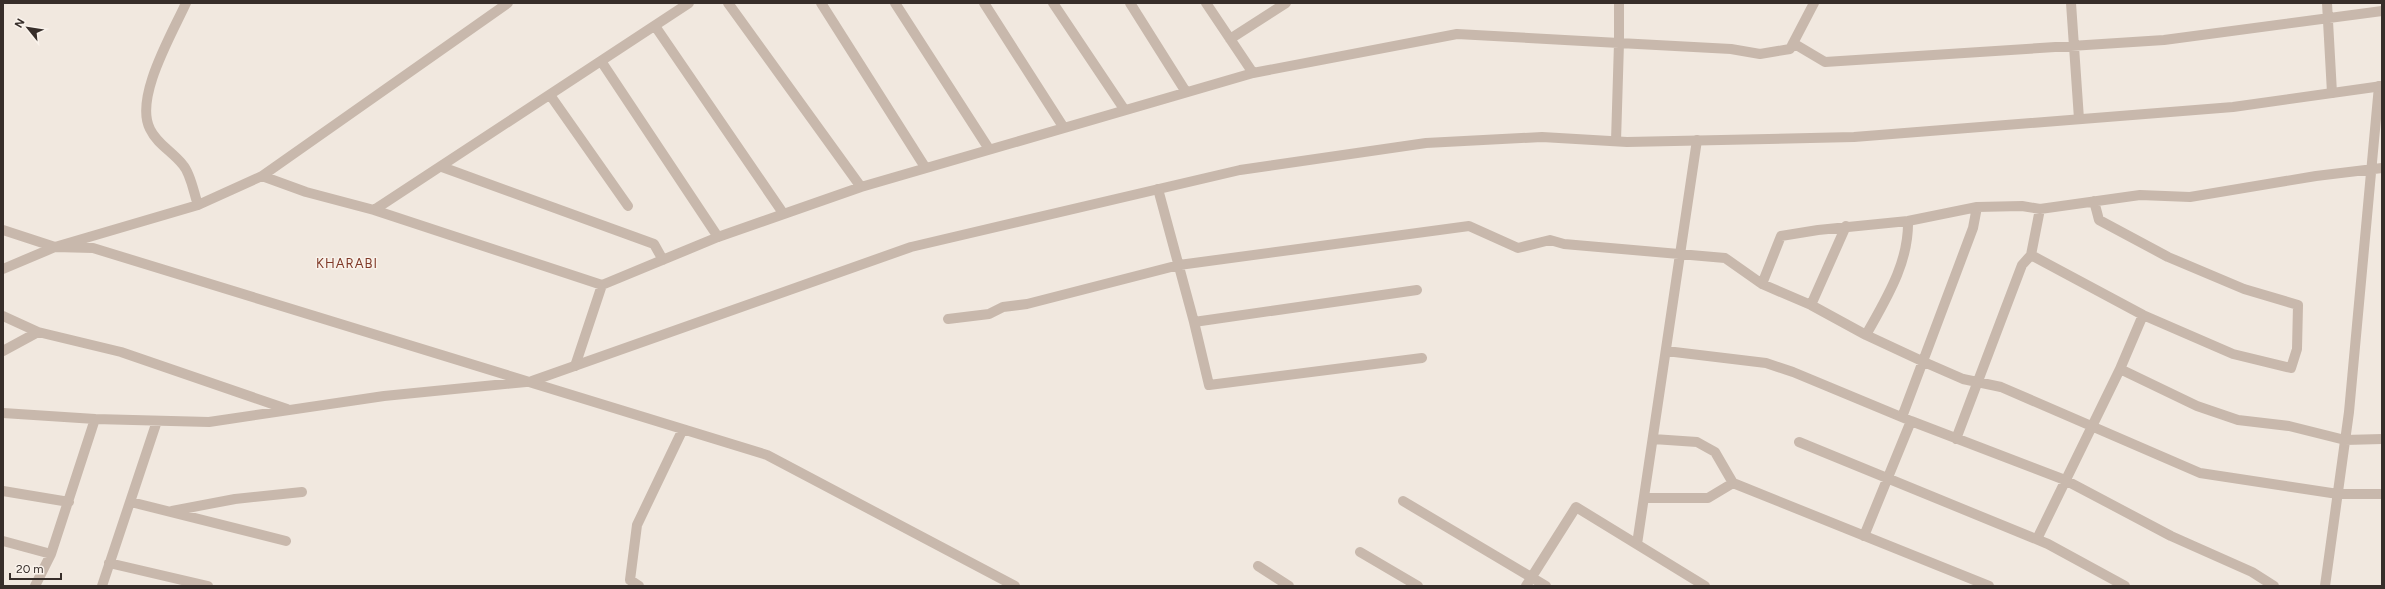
<svg xmlns="http://www.w3.org/2000/svg" width="2385" height="589" viewBox="0 0 2385 589" font-family="Figtree,sans-serif">
<style>
.lines{fill:none;stroke-linecap:round;stroke-linejoin:round}
.minor{stroke:#c8b8ac;stroke-width:10}
.tertiary{stroke:#c8b8ac;stroke-width:10}
.labels{text-anchor:middle;dominant-baseline:central;stroke-width:3;stroke-linejoin:round;paint-order:stroke}
.quarter-label{font-size:13px;letter-spacing:1px;fill:#803a29;stroke:#f9f2eb}
</style>
<rect width="100%" height="100%" fill="#f1e8df"/>
<g class="lines">
<path class="minor" d="M186,3C172,34 134,98 150,129C157,144 173,152 183,165C191,174 194,194 198,205
M689,3L374,210L602,285L718,237L861,187L1253,73L1206,3
M728,3L861,187
M821,3L925,167
M895,3L989,149
M984,3L1064,128
M1053,3L1124,109
M1130,3L1186,92
M1619,3V43L1731,49L1760,54L1790,49L1814,3
M2071,3L2079,119
M2327,3L2332,93
M655,26L783,213
M1230,39L1286,3
M1793,43L1825,62L2164,40L2382,11
M601,61L718,237
M1253,73L1457,34L1619,43L1616,141
M550,95L628,206
M442,167L654,244L663,260
M262,176L306,192L374,210
M1158,189L1194,322
M3,230L55,247L93,248L767,455L1015,586
M2031,255L2143,315L2233,354L2291,368L2297,349L2298,305L2244,289L2168,257L2099,220L2094,201
M3,269L55,247L198,205L262,176L508,3
M1762,284L1781,236L1818,230L1908,221L1977,207L2022,206L2040,209L2140,195L2190,197L2316,176L2382,168
M1417,290L1194,322L1209,385L1422,358
M1811,305L1846,226
M3,316L38,332L121,352L287,409
M948,319L989,314L1003,307L1027,304L1179,265L1469,226L1518,248L1550,240L1564,244L1725,258L1762,284L1811,305L1866,335L1924,362L1963,379L2001,387L2200,473L2338,494H2382
M1866,335C1886,299 1909,263 1908,221
M3,351L38,332
M1666,351L1766,363L1793,372L1911,421L2065,480L2171,536L2252,572L2274,586
M575,366L602,285
M2120,369L2197,406L2238,420L2289,426L2345,440L2382,439
M3,413L95,419L51,554L35,586
M1902,417L1973,228L1977,207
M95,419L209,422L384,396L526,382
M1653,439L1697,442L1715,452L1733,483
M1956,439L2022,265L2031,255L2040,209
M1799,442L2048,544L2125,586
M3,491L69,502
M1644,498H1708L1733,483L1989,586
M1403,501L1546,586
M131,502L286,541
M172,511L235,499L302,492
M1864,536L1911,421
M2037,539L2120,369L2143,315
M3,541L51,554
M1637,544L1697,140
M1360,552L1418,586
M109,563L208,586
M1258,566L1289,586
M102,586L157,421
M639,586L630,580L637,525L683,429
M1526,586L1576,507L1705,586
M2325,586L2349,412L2379,86"/>
<path class="tertiary" d="M532,381L911,247L1240,170L1426,143L1542,137L1627,142L1854,137L2233,107L2382,86"/>
</g>
<g class="labels">
<g class="quarter-label">
<text x="347" y="263">KHARABI</text>
</g>
</g>
<rect width="2385" height="589" fill="none" stroke="#372e2a" stroke-width="8"/>
<g transform="translate(28 28) rotate(300)" stroke="#f9f2eb" stroke-width="3" paint-order="stroke">
<path d="M0-3L7 15L0 10L-7 15Z" fill="#372e2a"/>
<text y="-6" font-size="11" font-weight="bold" text-anchor="middle" fill="#372e2a">N</text>
</g>
<path d="M10 573v6h51v-6" fill="none" stroke="#372e2a" stroke-width="2"/>
<text x="16" y="573" font-size="12" fill="#372e2a" stroke="#f9f2eb" stroke-width="3" paint-order="stroke">20 m</text>
</svg>
